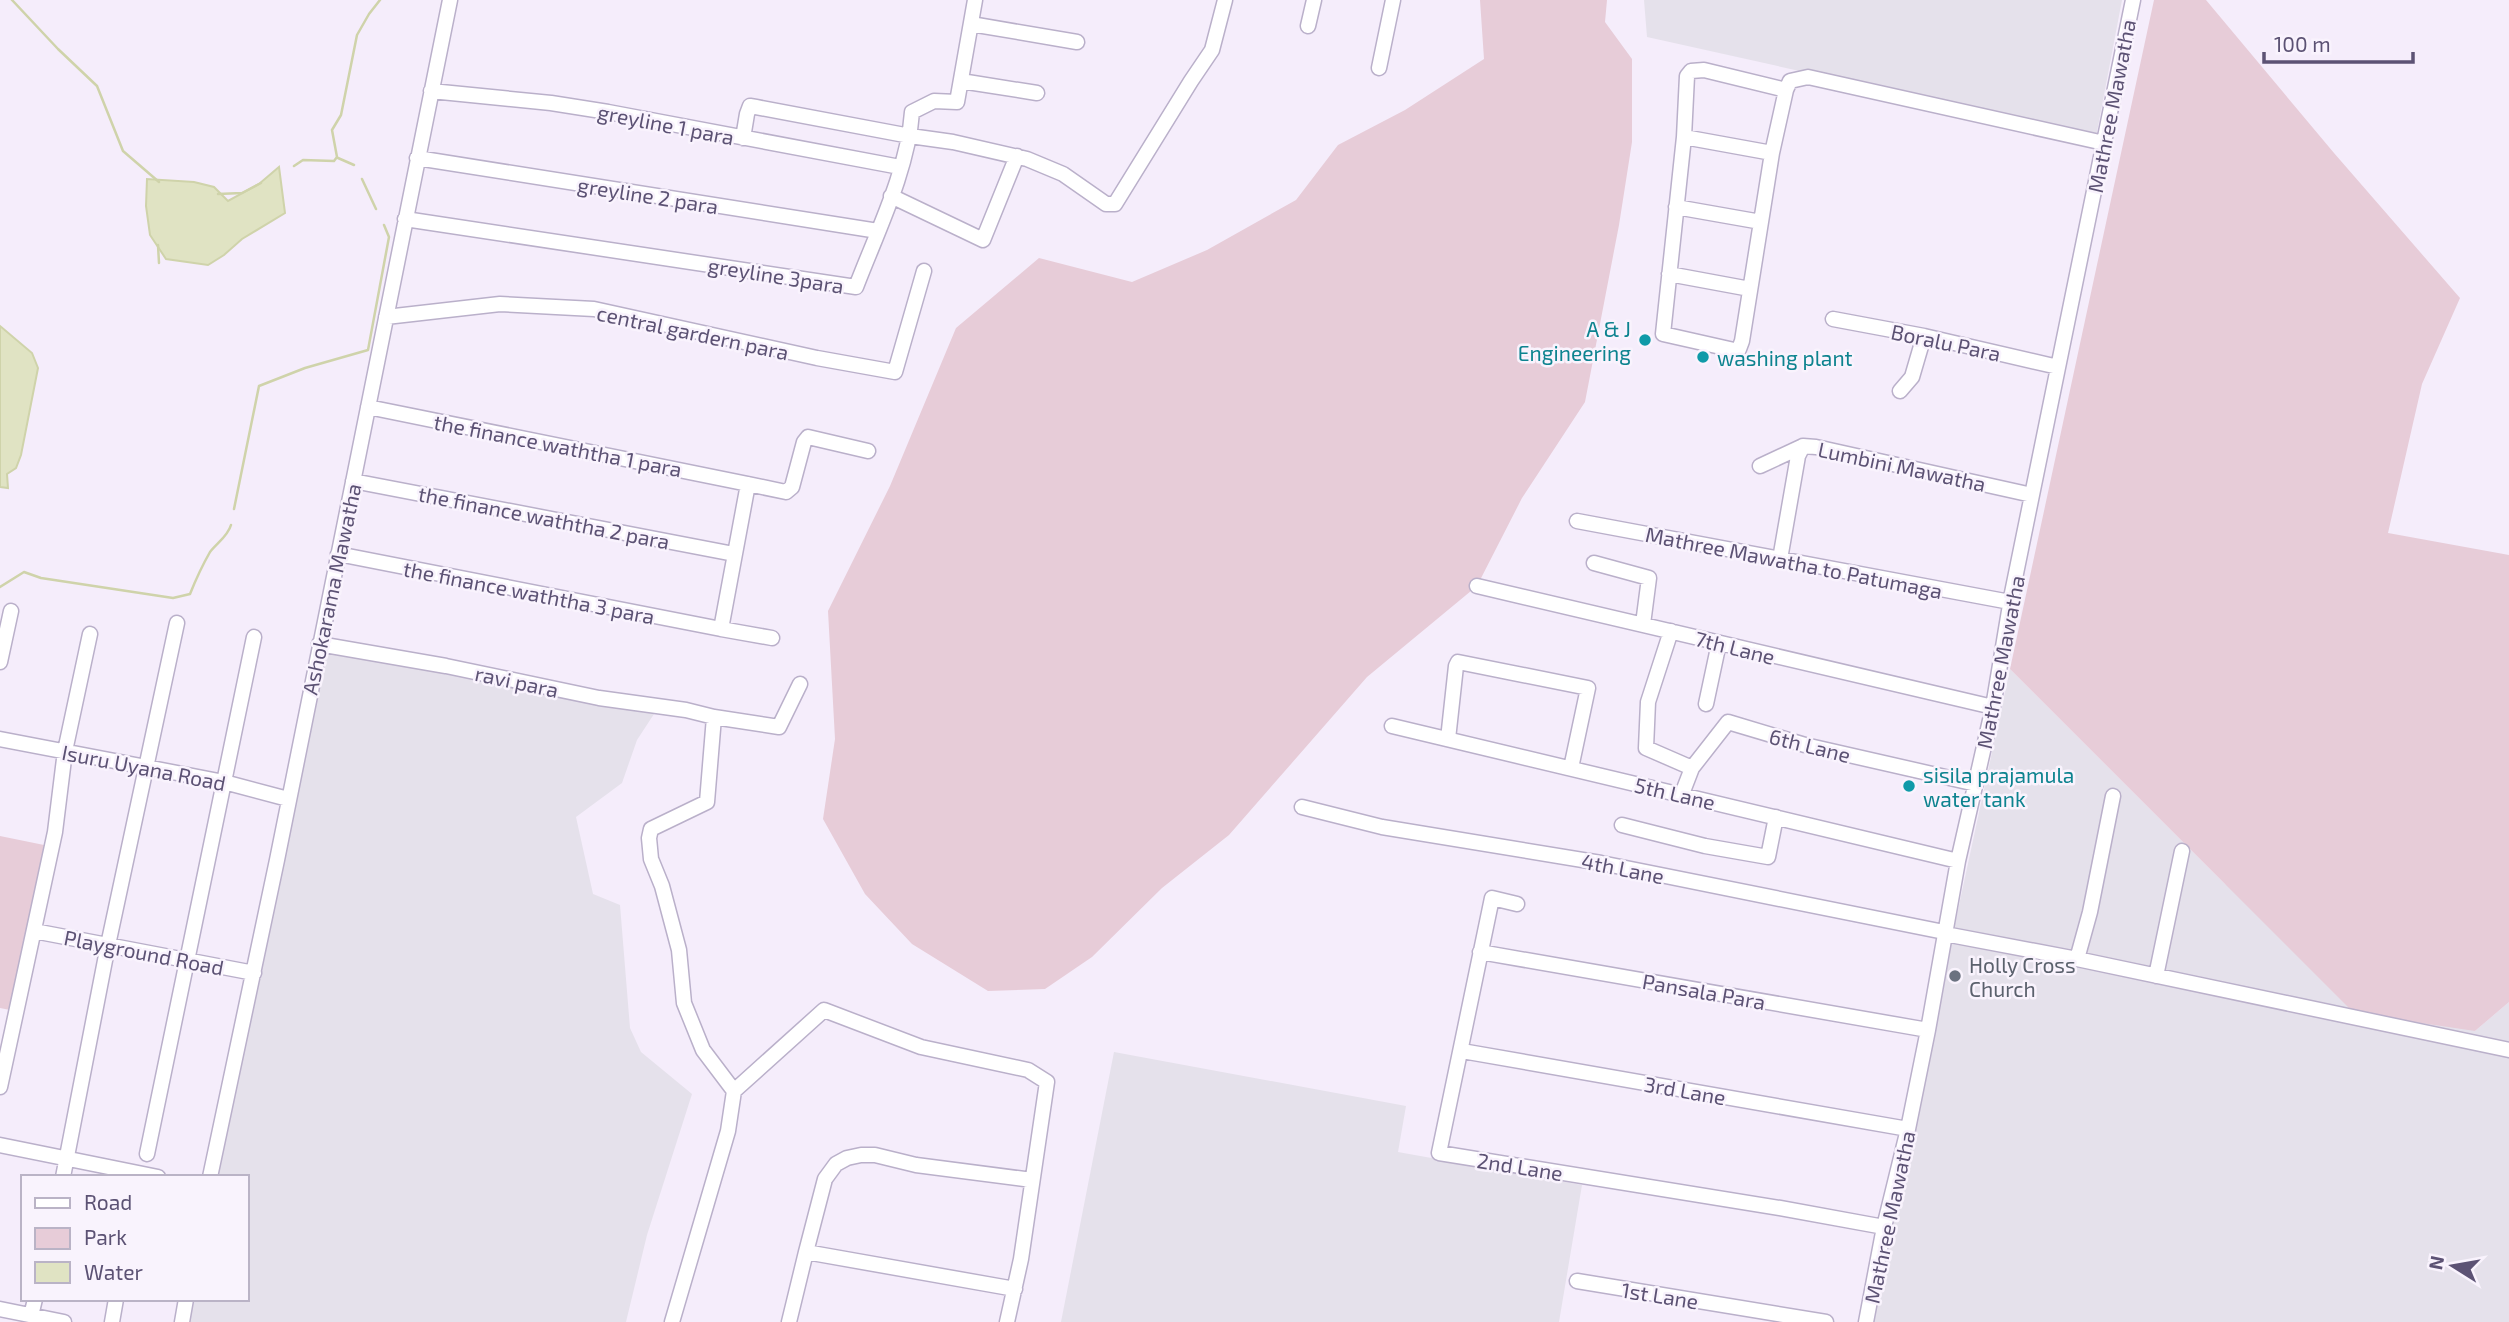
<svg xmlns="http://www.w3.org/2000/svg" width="2509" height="1322" viewBox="0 0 2509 1322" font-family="'Exo 2',sans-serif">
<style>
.industrial{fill:#e5e1eb}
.green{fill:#e7ccd8}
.water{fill:#e0e3c3;stroke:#cfd3aa;stroke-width:2}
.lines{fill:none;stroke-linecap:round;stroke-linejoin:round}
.stream{stroke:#cfd3aa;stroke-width:2.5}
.minor-casing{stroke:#bab0ca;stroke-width:17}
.minor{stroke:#fff;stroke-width:14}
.culture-dot{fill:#0f9aa8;stroke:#f9f3fd;stroke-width:2.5}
.worship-dot{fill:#6b7280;stroke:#f9f3fd;stroke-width:2.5}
.labels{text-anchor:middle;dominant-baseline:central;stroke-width:5;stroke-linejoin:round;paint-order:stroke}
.street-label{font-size:21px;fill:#5c5274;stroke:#f9f3fd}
.culture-label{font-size:21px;fill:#0d838f;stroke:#f9f3fd;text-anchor:start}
.worship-label{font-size:21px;fill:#5b616d;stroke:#f9f3fd;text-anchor:start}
</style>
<rect width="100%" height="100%" fill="#f5edfb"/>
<path class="industrial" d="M1644,0H2122L2096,137L1647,37Z
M325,645L654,714L637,740L622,783L576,817L593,894L620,905L630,1028L641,1052L692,1094L647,1235L626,1322H187L192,1299H247V1177H218L263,964Z
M2010,669L2225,884L2475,1031L2509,1002V1322H1869Z
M1114,1052L1406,1106L1398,1152L1582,1185L1559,1322H1061Z"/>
<path class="green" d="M1480,0H1607L1605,22L1632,59V142L1619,225L1585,402L1522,498L1477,586L1367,677L1229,835L1162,888L1092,957L1045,989L988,991L912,944L865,894L823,819L835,739L828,611L890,486L956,328L1039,258L1132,282L1207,250L1296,200L1338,145L1405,110L1484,59Z
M2154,0H2206L2334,153L2460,298L2422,384L2388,533L2509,555V1002L2475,1031L2354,1013L2010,669Z
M0,836L44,845L10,1010L0,1008Z"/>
<path class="water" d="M279,167L285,213L242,239L224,255L208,265L166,259L150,235L146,206L147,179L194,182L214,187L228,201L259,184Z
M0,326L32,353L38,368L21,455L16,468L7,474L8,488L0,487Z"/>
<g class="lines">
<path class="stream" d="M12,0L58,49L97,86L123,151L159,182
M338,158L354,165
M294,166L303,160L334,161L337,157L332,130L341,115L357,35L369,14L380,0
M362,179L376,209
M218,194L242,193L261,183
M158,245L159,263
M234,509L259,386L305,368L368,350L389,237L384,225
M0,587L24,572L41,578L173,598L190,594C196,579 202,566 210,552C217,543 228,536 231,525"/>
<g class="minor-casing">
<path id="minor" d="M971,24L1077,42
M1308,26L1314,0
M1379,68L1393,0
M961,81L1037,93
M1786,90L1704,70L1691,71L1687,76L1684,137L1663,334L1734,350L1739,349L1742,341L1772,153L1786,90L1790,81L1808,77L2104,143
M431,91L551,103L608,112L900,167
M1684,137L1772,153
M743,138L747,114L750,106L756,107L910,136L953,142L1027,159L1063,174L1106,204H1115L1191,81L1212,50L1225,0
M417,158L878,231
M891,196L983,240L1017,156
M1676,207L1761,222
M405,219L856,287C877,232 908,170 912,112L934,101L957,102L975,0
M1669,274L1750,289
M386,317L500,304L594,309L817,358L895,372L924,271
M1833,319L1924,336L2058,367
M1900,391L1912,377L1924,336
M368,407L748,484
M1760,466L1803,446
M353,481L734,554
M1577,521L2010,602
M338,554L721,629
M1780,559L1798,456L1803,446L1816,447L2032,495
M1594,563L1649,578L1643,624
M1477,586L1993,707
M1671,631L1648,702L1646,748L1692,768
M772,638L721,629L748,484L786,492L792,487L804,442L808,437L868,451
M319,644L446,666L599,698L686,710L714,717
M0,662L11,611
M1706,704L1719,643
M1392,726L1958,861
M0,739L224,782L288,799
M1448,739L1456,666L1458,662L1588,688L1571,768
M1682,794L1692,768L1728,722L1805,745L1976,784
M1302,807L1382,827L1601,863L1944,932
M1622,825L1705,846L1768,857L1776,817
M1517,904L1492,898L1439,1153L1780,1208L1884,1227
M34,931L254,973
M1945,934L2077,959L2509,1050
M1480,952L1928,1030
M2077,959L2090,912L2113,796
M2156,976L2182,851
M1462,1051L1908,1129
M0,1087L55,832L65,751L90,634
M734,1091L824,1010L921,1047L1028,1070L1047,1082L1021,1259L1007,1322
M734,1091L703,1050L684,1003L679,950L662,886L651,859L649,838L651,829L707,802L714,717L779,727L800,684
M0,1145L158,1177
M147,1154L254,637
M63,1177L108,945L177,623
M210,1177L277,860L450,0
M806,1252L825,1179L836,1164L847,1158L861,1155H875L916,1165L1032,1180
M1577,1281L1826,1322
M0,1309L64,1322
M31,1316L35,1299
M112,1322L116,1299
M182,1322L186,1299
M672,1322L728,1131L734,1091
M789,1322L806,1252L1015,1289
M1866,1322L1884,1227L1908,1129L1928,1030L1958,861L1993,707L2012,593L2133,0"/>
</g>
<use href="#minor" class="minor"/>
</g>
<g class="culture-dot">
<circle cx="1645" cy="340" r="7"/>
<circle cx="1703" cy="357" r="7"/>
<circle cx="1909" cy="786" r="7"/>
</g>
<circle class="worship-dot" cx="1955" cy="976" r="7"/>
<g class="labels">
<g class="street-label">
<text transform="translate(2111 106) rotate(-79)">Mathree Mawatha</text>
<text transform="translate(666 124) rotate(11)">greyline 1 para</text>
<text transform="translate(648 195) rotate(9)">greyline 2 para</text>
<text transform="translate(776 275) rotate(9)">greyline 3para</text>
<text transform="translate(693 332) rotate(12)">central gardern para</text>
<text transform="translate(1946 342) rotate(12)">Boralu Para</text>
<text transform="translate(558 445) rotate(11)">the finance waththa 1 para</text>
<text transform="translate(1902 466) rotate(12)">Lumbini Mawatha</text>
<text transform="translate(544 517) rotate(11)">the finance waththa 2 para</text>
<text transform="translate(1794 562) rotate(11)">Mathree Mawatha to Patumaga</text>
<text transform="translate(331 589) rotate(-78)">Ashokarama Mawatha</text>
<text transform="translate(529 592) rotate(11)">the finance waththa 3 para</text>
<text transform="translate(1735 647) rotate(14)">7th Lane</text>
<text transform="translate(2000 662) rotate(-79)">Mathree Mawatha</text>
<text transform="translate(517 681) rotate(12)">ravi para</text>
<text transform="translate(1810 745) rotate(14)">6th Lane</text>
<text transform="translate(144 767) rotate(11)">Isuru Uyana Road</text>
<text transform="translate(1675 793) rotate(13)">5th Lane</text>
<text transform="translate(1623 868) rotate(11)">4th Lane</text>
<text transform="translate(144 952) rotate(11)">Playground Road</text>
<text transform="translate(1704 991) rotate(10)">Pansala Para</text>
<text transform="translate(1685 1090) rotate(10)">3rd Lane</text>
<text transform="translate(1520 1166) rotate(9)">2nd Lane</text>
<text transform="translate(1889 1217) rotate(-78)">Mathree Mawatha</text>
<text transform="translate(1660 1295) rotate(9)">1st Lane</text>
</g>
<g class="culture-label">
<text x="1631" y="328" text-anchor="end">A &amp; J<tspan x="1631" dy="24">Engineering</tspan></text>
<text x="1717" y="357">washing plant</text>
<text x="1923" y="774">sisila prajamula<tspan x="1923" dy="24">water tank</tspan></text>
</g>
<g class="worship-label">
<text x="1969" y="964">Holly Cross<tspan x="1969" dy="24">Church</tspan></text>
</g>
</g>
<rect x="21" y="1175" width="228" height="126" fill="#f9f3fd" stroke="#bab3c6" stroke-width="2"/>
<rect x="35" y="1198" width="35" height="10" fill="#ffffff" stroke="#bab3c6" stroke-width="2"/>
<text x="84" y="1210" font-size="21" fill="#5c5274">Road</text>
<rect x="35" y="1228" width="35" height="21" fill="#e7ccd8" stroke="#bab3c6" stroke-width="2"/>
<text x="84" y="1245" font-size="21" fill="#5c5274">Park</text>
<rect x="35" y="1262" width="35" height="21" fill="#e0e3c3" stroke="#bab3c6" stroke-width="2"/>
<text x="84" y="1280" font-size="21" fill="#5c5274">Water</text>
<g transform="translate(2453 1266) rotate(281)" stroke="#f9f3fd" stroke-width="5" paint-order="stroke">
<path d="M0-5L12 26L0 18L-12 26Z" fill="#5c5274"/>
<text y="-10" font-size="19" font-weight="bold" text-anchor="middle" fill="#5c5274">N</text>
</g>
<path d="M2264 52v10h149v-10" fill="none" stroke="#5c5274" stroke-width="3.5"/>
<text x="2274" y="52" font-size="21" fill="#5c5274" stroke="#f9f3fd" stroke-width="5" paint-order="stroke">100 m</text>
</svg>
